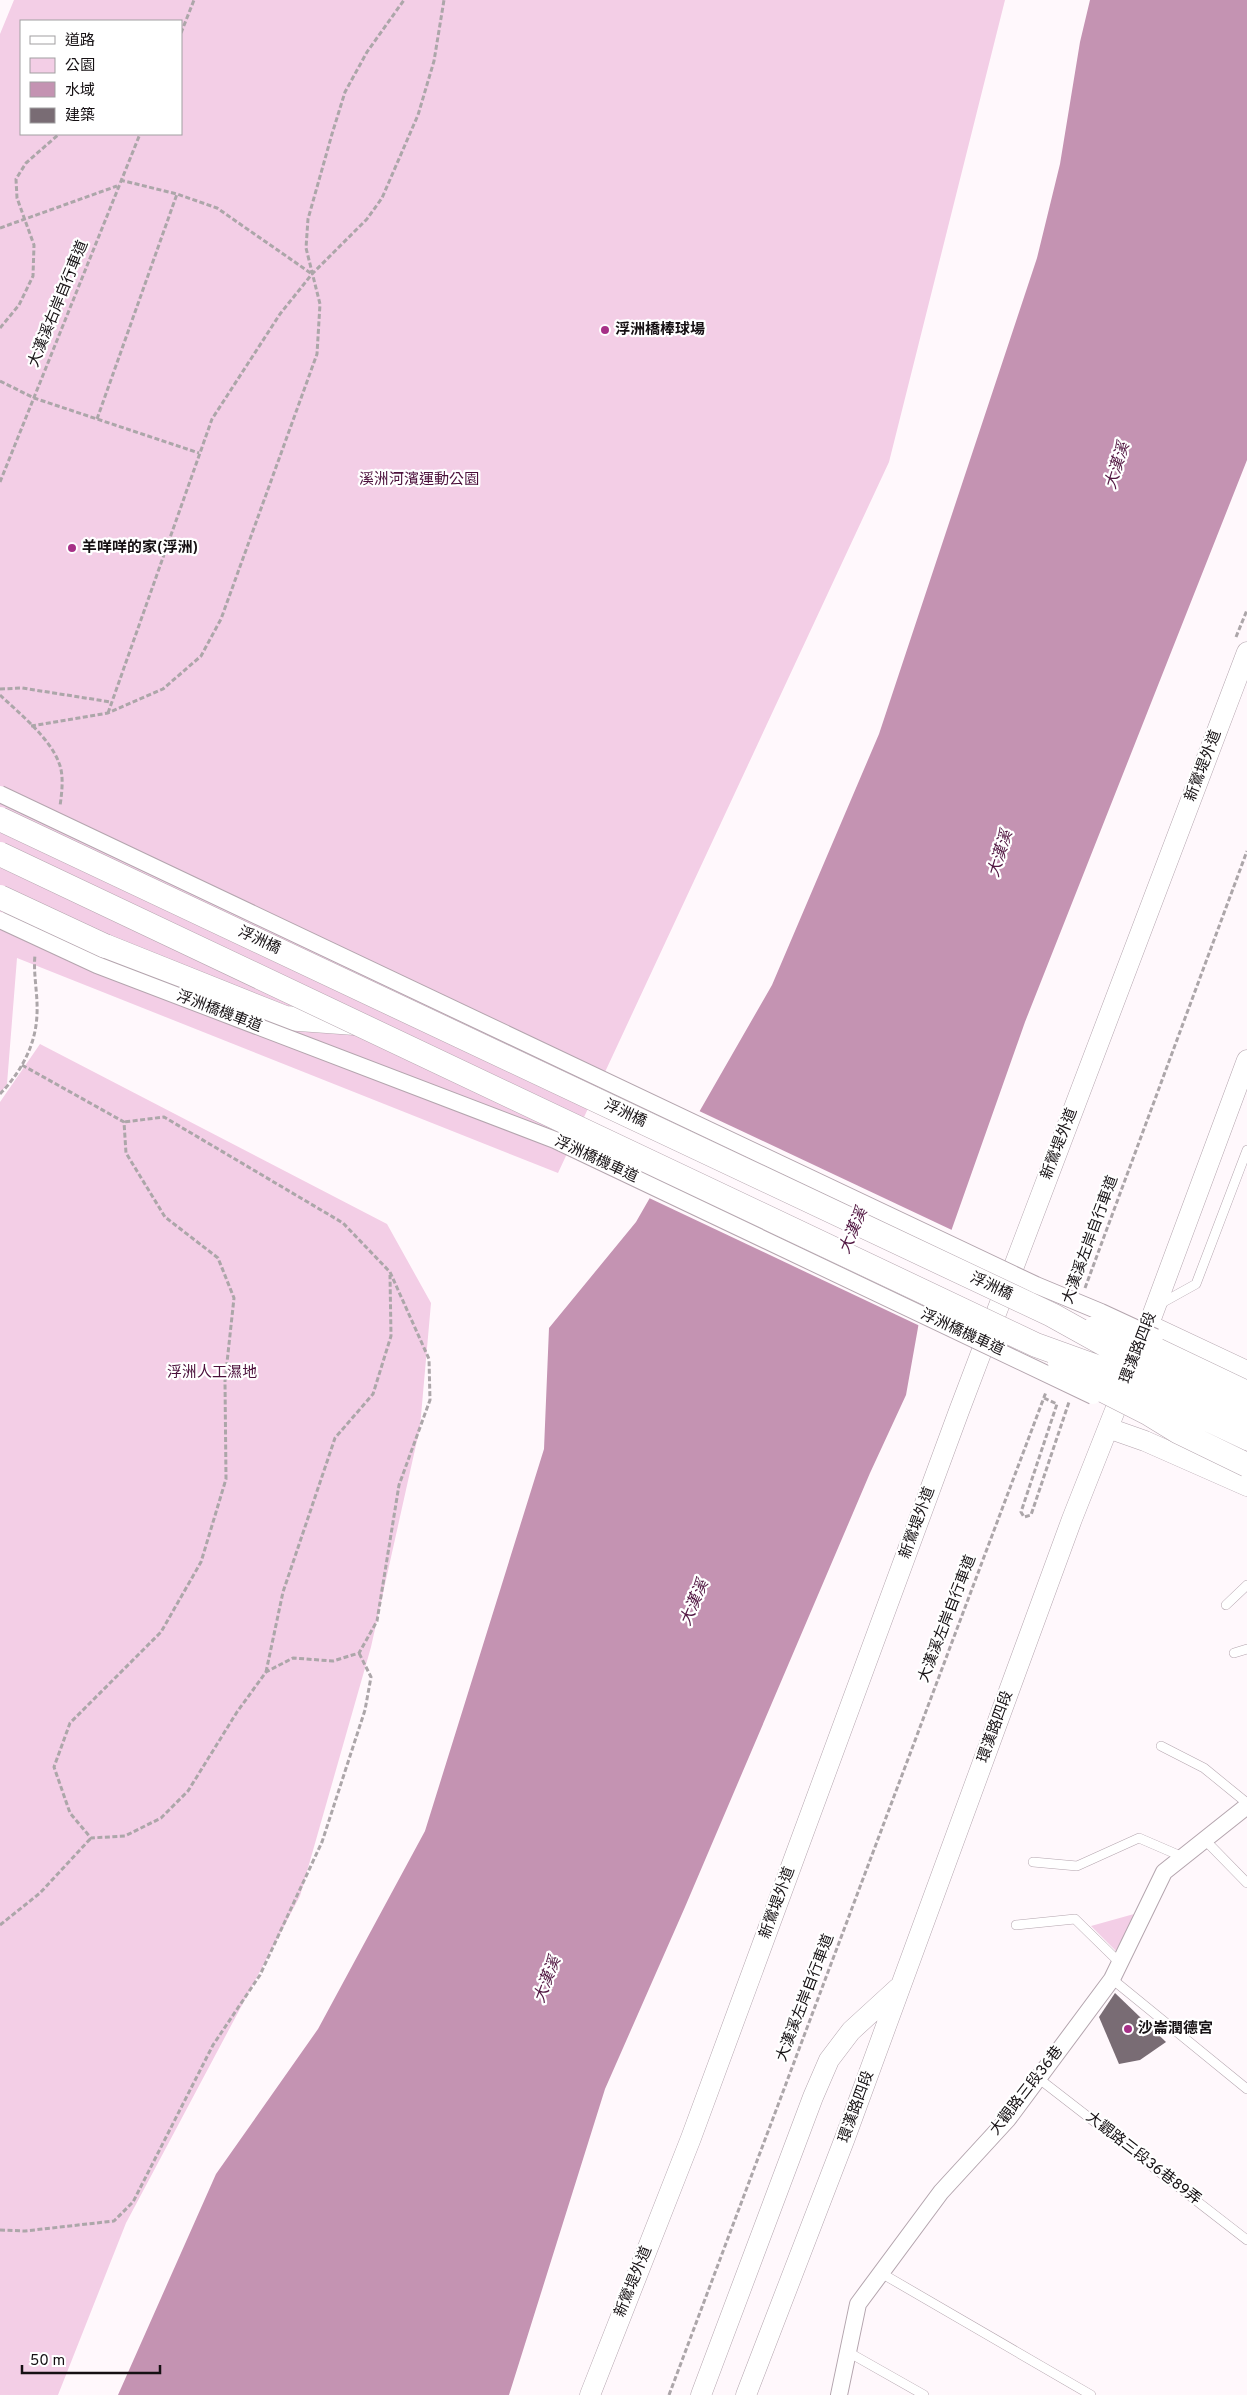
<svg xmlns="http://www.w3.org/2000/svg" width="1247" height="2395" viewBox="0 0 1247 2395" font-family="Overpass,'Noto Sans TC',sans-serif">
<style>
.green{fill:#f3cee6;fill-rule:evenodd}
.water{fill:#c493b2}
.pier{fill:#fff8fc}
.building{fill:#796c74}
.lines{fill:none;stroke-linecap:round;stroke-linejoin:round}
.service-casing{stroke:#b4a5ae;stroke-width:10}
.minor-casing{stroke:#b4a5ae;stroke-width:18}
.tertiary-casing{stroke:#b4a5ae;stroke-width:21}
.secondary-casing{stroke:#b4a5ae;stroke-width:25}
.path{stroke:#aca6a9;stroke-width:3;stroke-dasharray:5 2.5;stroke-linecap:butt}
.service{stroke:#fff;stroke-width:9}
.minor{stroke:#fff;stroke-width:16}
.tertiary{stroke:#fff;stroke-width:20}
.secondary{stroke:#fff;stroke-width:24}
.minor-bridge-casing{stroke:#b4a5ae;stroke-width:18;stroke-linecap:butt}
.secondary-bridge-casing{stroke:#b4a5ae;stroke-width:25;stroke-linecap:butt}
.minor-bridge{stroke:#fff;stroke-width:16}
.secondary-bridge{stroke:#fff;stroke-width:24}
.poi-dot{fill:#a63087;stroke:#fff;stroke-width:2}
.labels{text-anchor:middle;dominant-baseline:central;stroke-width:4.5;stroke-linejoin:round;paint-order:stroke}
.street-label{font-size:15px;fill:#151013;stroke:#fff}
.poi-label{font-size:15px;font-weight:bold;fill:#151013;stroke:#fff;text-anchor:start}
.park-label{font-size:15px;fill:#4b103b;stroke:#fff}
.water-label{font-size:16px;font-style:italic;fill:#521742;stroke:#fff}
</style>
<rect width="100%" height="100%" fill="#fff8fc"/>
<path class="green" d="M14,0H1005L889,462L558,1173L17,958L7,1084L0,1094V34ZM21,21H181V134H21Z
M40,1044L387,1224L431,1303L420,1427L371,1647L300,1896L126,2223L58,2395H0V1102Z
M1134,1914L1118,1953L1091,1926Z"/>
<path class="water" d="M1090,0H1247V460L1025,1022L919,1322L906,1395L870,1473L685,1907L605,2089L509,2395H118L216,2174L318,2029L425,1831L544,1449L549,1328L636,1222L772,985L879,734L1037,258L1060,164L1080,42Z"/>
<path class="pier" d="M697,1110L954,1231L920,1326L647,1197Z"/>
<path class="building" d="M1115,1993L1166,2042L1140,2060L1119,2064L1099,2017Z"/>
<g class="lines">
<g class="service-casing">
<path id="service" d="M1160,1304L1196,1284L1247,1150
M1226,1605L1247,1585
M1234,1653L1247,1649
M1161,1746L1204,1768L1247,1803
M1205,1840L1247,1883
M1033,1862L1077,1866L1139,1838L1183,1857
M1016,1925L1075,1919L1120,1963
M1112,1979L1247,2089
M1038,2078L1247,2240
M881,2273L1091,2395
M848,2352L924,2395"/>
</g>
<g class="minor-casing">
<path id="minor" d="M839,2395L858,2304L941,2192L1008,2119L1112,1979L1164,1872L1247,1806"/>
</g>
<g class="tertiary-casing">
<path id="tertiary" d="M1149,1325L1247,1371
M1139,1351L1247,1060
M1108,1428L1145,1441L1247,1486
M590,2395L691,2138L959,1411L1247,652
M701,2395L813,2097L829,2060L851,2031L898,1988
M746,2395L845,2138L1072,1519L1125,1385"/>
</g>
<g class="secondary-casing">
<path id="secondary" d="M105,946L285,1018L355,1023"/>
</g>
<path class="path" d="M181,33L194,0
M120,180L177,194L217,208L312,274
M0,228L117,186
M0,328L19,305L33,276L34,245L17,198L16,179L26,163L59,134
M0,381L34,398L199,453
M97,419L177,194
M0,482L140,134
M1236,637L1247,610
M0,689L22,688L111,702
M0,695C19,713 50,738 59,763C64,775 62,792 60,806
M108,713L212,419L280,314L312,274L367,219L382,198L418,115L434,61L444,0
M31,726L108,713L163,689L201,656L221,619L317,354L320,304L306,248L308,219L332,134L345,92L367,52L404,0
M22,1065L124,1122L126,1153L165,1217L218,1258L234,1298L225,1381L226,1479L201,1562L161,1632L70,1723L54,1767L70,1813L91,1838L125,1836L161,1818L188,1791L237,1712L266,1672L293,1658L333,1661L359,1653L377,1621L399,1485L430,1400L429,1359L390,1272L343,1223L164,1117L124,1122
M0,1094C21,1072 36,1045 37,1014C38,994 33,974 35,955
M1085,1288L1247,851
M1044,1398L1057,1404L1021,1512L1024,1517L1031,1515L1069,1402
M266,1672L283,1592L335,1438L373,1394L391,1336L390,1275
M0,1925L40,1893L91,1838
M0,2230L25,2231L114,2221L133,2202L213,2045L260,1975L322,1842L365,1710L371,1677L359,1653
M669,2395L1046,1392"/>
<use href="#service" class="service"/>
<use href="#minor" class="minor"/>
<use href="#tertiary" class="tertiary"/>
<use href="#secondary" class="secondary"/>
<g class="minor-bridge-casing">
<path id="minor-bridge" d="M0,794L1036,1285L1101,1312L1155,1337
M0,920L97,965L555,1140L1093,1396"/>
</g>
<g class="secondary-bridge-casing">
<path id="secondary-bridge" d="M0,819L1052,1315L1133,1360L1247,1414
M0,854L1036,1345L1097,1367L1247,1438
M0,897L105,946
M1095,1328L1140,1342L1247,1393
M1060,1363L1089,1383L1148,1413L1179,1432L1247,1465"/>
</g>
<use href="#minor-bridge" class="minor-bridge"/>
<use href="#secondary-bridge" class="secondary-bridge"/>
</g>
<g class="poi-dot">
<circle cx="605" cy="330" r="5"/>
<circle cx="72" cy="548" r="5"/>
<circle cx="1128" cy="2029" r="5"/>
</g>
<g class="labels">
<g class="street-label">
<text transform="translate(59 304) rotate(-68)">大漢溪右岸自行車道</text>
<text transform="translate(1204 766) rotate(-69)">新鶯堤外道</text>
<text transform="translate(259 941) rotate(25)">浮洲橋</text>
<text transform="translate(219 1012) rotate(21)">浮洲橋機車道</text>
<text transform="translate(625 1114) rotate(25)">浮洲橋</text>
<text transform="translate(1060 1144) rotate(-69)">新鶯堤外道</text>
<text transform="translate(596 1160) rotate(25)">浮洲橋機車道</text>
<text transform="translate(1091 1240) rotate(-70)">大漢溪左岸自行車道</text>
<text transform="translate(991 1287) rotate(25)">浮洲橋</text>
<text transform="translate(962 1333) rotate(25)">浮洲橋機車道</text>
<text transform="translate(1139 1348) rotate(-69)">環漢路四段</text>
<text transform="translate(918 1523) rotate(-70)">新鶯堤外道</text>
<text transform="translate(948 1619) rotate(-69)">大漢溪左岸自行車道</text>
<text transform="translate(996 1727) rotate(-70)">環漢路四段</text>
<text transform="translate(778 1903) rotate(-70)">新鶯堤外道</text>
<text transform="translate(806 1998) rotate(-69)">大漢溪左岸自行車道</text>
<text transform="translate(1027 2091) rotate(-52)">大觀路三段36巷</text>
<text transform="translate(857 2107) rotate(-70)">環漢路四段</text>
<text transform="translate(1143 2159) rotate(38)">大觀路三段36巷89弄</text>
<text transform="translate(634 2282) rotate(-68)">新鶯堤外道</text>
</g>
<g class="poi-label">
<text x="615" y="330">浮洲橋棒球場</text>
<text x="82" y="548">羊咩咩的家(浮洲)</text>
<text x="1138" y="2029">沙崙潤德宮</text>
</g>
<g class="park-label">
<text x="419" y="480">溪洲河濱運動公園</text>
<text x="212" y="1373">浮洲人工濕地</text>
</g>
<g class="water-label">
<text transform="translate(1118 466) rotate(-73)">大漢溪</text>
<text transform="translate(1001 854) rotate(-73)">大漢溪</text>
<text transform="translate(854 1231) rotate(-67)">大漢溪</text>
<text transform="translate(695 1603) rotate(-67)">大漢溪</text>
<text transform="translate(548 1980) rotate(-69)">大漢溪</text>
</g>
</g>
<rect x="20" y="20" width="162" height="115" fill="#ffffff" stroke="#a19fa1"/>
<rect x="30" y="36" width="25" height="8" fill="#ffffff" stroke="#a19fa1"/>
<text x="65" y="45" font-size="15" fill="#151013">道路</text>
<rect x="30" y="58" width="25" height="15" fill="#f3cee6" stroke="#a19fa1"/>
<text x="65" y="70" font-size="15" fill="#151013">公園</text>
<rect x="30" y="82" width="25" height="15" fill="#c493b2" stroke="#a19fa1"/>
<text x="65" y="95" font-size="15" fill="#151013">水域</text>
<rect x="30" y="108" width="25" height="15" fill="#796c74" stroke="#a19fa1"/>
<text x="65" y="120" font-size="15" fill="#151013">建築</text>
<path d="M22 2365v8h138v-8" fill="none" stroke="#151013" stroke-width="2.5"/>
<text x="30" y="2365" font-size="15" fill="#151013" stroke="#ffffff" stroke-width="4" paint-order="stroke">50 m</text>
</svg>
